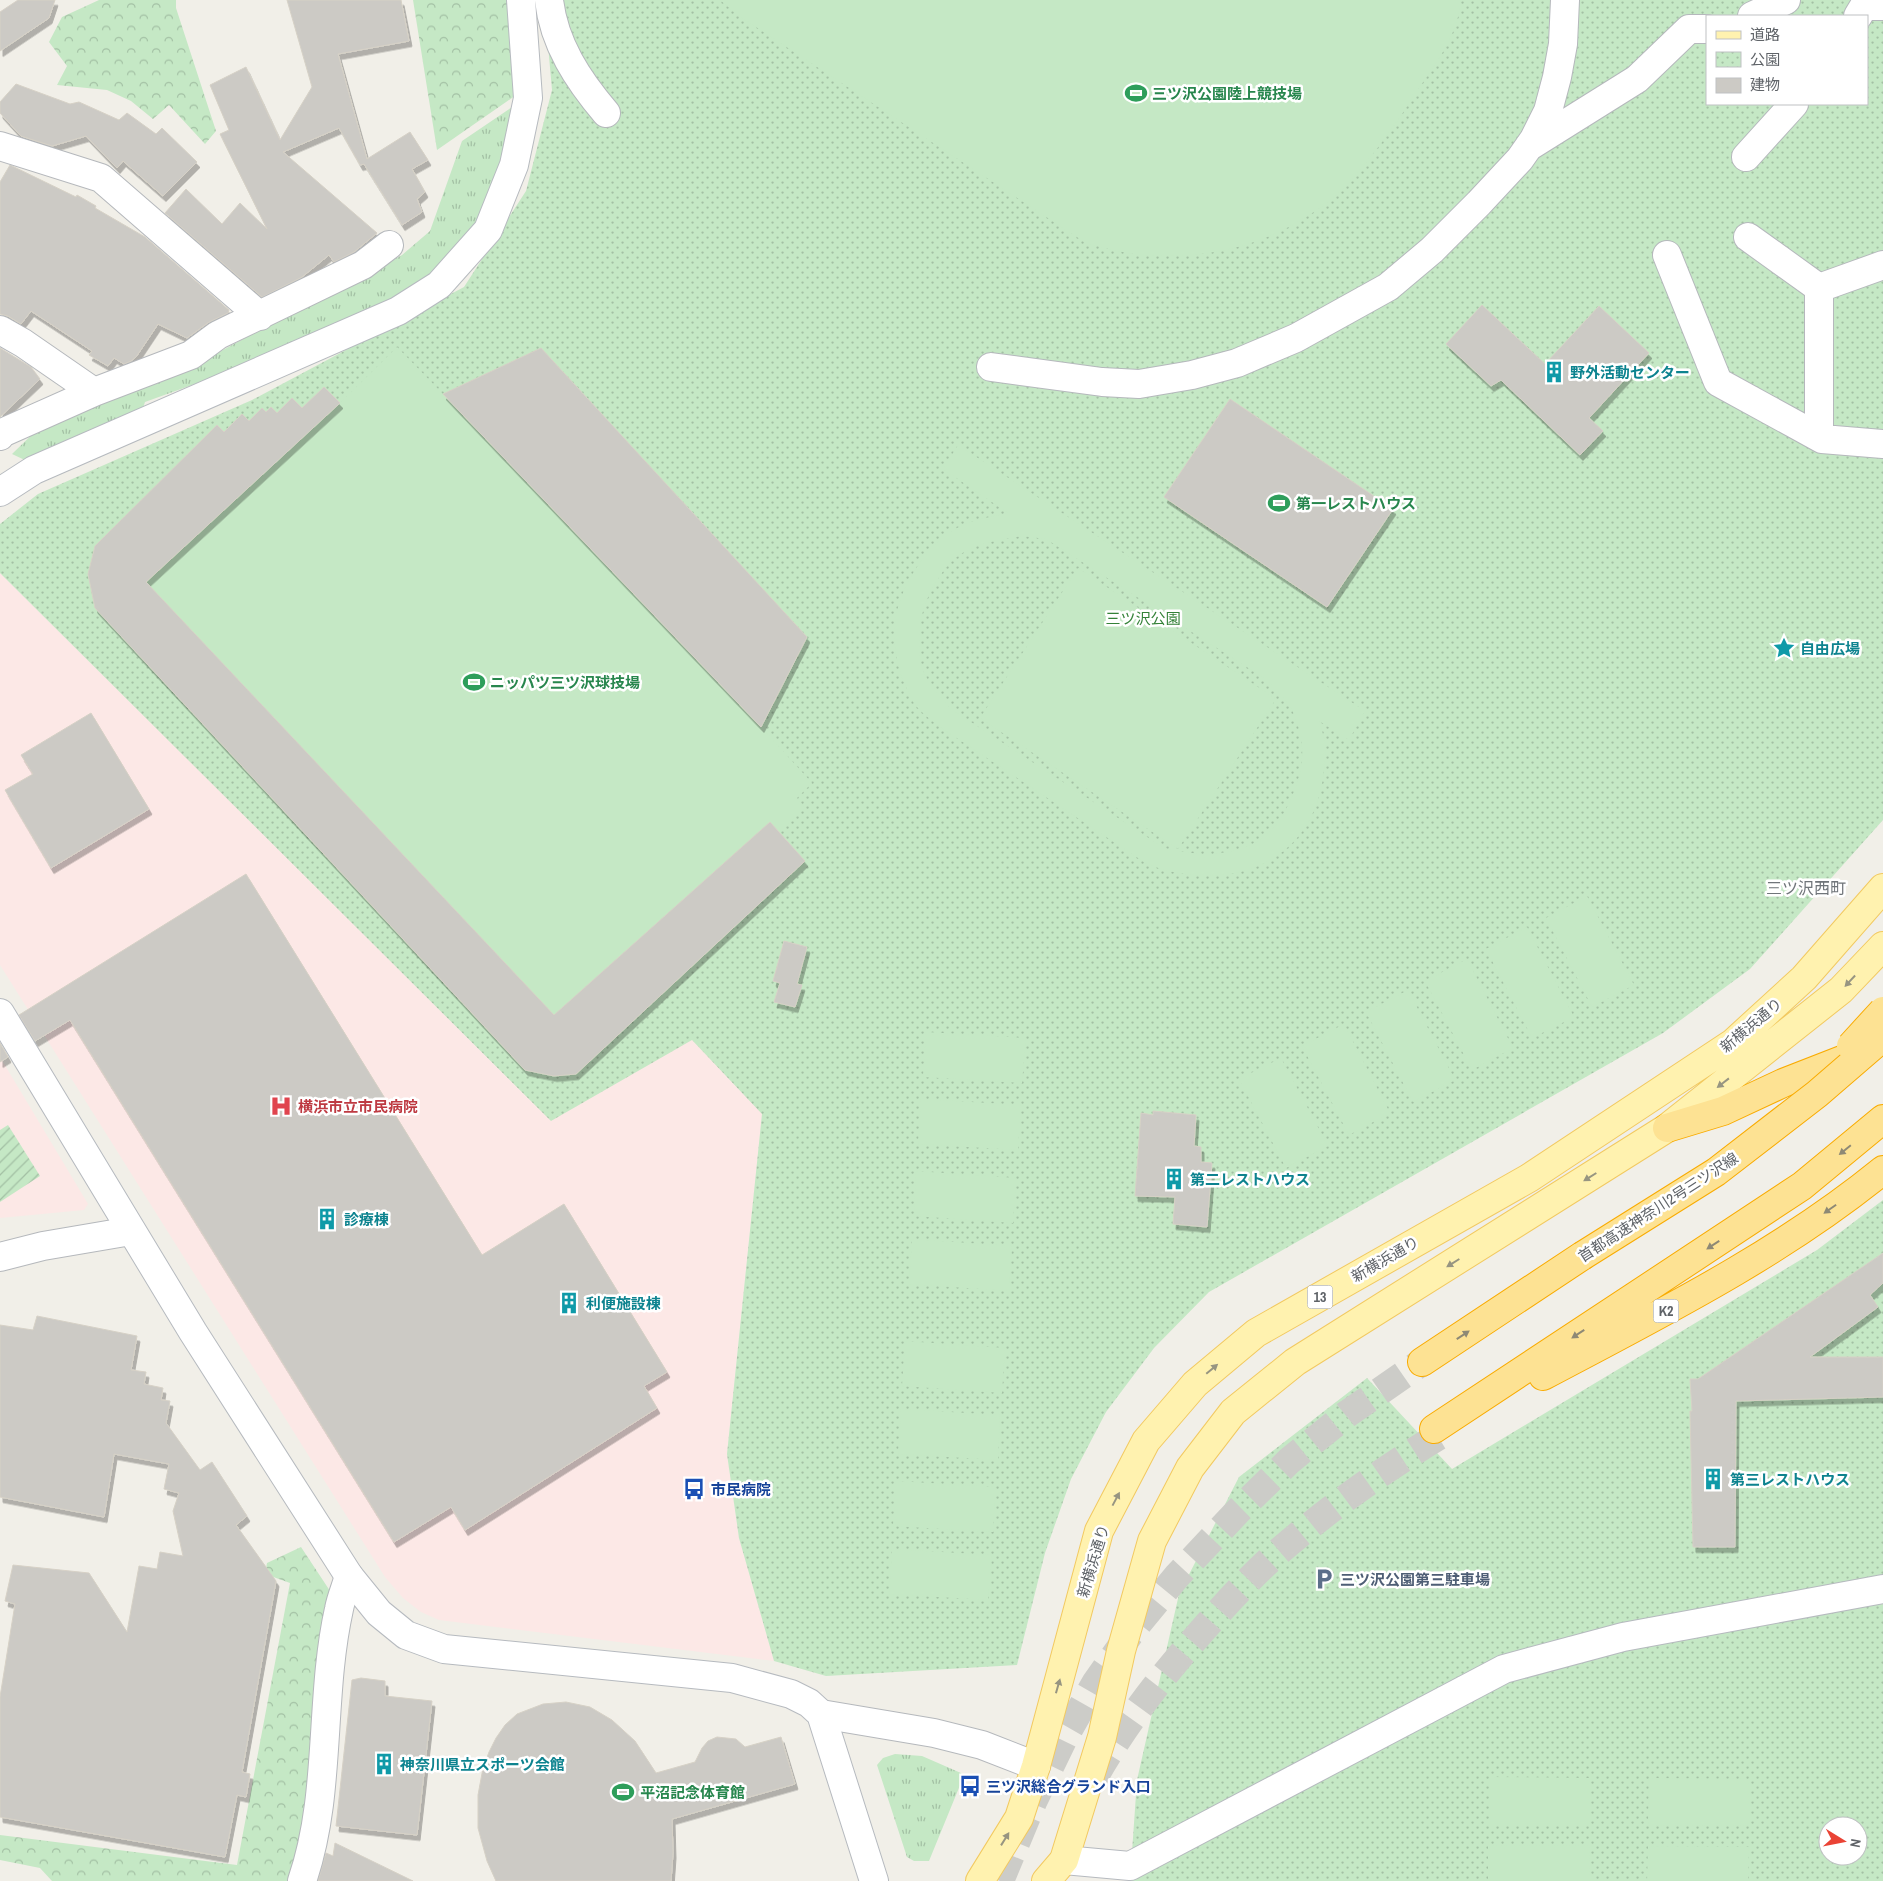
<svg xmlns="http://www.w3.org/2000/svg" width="1883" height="1881" viewBox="0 0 1883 1881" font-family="'Archivo Narrow','Noto Sans JP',sans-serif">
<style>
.medical{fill:#fce8e6}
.grass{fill:url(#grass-tufts)}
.forest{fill:url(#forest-crowns)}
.park{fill:url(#park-dots);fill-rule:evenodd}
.garden{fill:url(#garden-furrows)}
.pitch{fill:#c5e8c5;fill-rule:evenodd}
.building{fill:#cccac5;stroke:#d6d1c6;filter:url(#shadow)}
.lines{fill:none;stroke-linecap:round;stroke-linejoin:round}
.highway-tunnel{stroke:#ccccc8;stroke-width:28;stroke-dasharray:28 14;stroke-linecap:butt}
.street-casing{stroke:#b5b8bc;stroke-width:30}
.secondary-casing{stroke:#b6babf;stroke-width:30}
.primary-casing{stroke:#f2c960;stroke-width:30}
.highway-casing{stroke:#f9ab00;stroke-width:30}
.street{stroke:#fff;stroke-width:28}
.secondary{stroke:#fff;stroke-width:28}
.primary{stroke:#fff2af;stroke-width:28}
.highway{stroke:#fde293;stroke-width:28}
.highway-bridge-casing{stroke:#f9ab00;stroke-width:30;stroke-linecap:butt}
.highway-bridge{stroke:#fde293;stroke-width:28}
.oneway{fill:#979581}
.oneway2{fill:#8e8975}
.labels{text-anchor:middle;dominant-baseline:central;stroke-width:5;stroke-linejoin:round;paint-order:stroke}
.shield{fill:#fff;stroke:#8f9295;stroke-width:1}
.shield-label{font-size:14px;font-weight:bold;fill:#5f6368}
.leisure-label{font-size:15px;font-weight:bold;fill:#27864d;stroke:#fff;text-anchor:start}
.culture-label{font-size:15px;font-weight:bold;fill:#0d838f;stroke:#fff;text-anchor:start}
.park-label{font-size:15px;fill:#348238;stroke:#fff}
.street-label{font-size:15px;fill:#5f6368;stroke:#fff}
.health-label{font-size:15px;font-weight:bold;fill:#be3a42;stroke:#fff;text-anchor:start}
.transit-label{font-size:15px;font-weight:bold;fill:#164399;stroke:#fff;text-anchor:start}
.service-label{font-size:15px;font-weight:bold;fill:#4e5e75;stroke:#fff;text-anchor:start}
.neighbourhood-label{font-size:16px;fill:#70757a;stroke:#fff}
</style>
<defs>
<pattern id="grass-tufts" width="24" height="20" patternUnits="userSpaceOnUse" patternTransform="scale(1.25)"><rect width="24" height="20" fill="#c5e8c5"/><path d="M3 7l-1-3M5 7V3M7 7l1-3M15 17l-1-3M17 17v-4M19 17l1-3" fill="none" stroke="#a3c0a4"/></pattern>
<pattern id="forest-crowns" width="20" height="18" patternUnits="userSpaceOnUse" patternTransform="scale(1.25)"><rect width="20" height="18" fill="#c5e8c5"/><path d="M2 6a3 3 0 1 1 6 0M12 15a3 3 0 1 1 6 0" fill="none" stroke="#a3c0a4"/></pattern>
<pattern id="park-dots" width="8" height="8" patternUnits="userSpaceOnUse" patternTransform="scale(1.25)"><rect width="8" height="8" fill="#c5e8c5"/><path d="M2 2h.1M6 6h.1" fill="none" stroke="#a3c0a4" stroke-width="1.8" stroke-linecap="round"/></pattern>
<pattern id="garden-furrows" width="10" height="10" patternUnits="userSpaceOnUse" patternTransform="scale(1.25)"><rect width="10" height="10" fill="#c5e8c5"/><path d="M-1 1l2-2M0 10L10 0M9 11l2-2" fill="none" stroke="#a3c0a4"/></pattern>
<filter id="shadow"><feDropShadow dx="3" dy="5.5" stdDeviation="0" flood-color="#0004"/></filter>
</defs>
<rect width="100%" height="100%" fill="#f1efe8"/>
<path class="medical" d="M0,573L551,1120L695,1037L762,1114L727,1454L739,1538L774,1661L439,1620L421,1612L403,1598L385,1577L0,965Z
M0,1057L88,1204L84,1210L0,1218Z"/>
<path class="grass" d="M521,101L482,225L432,280L253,363L145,402L140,417L29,462L12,454L47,420L191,367L279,320L361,279L402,255L430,231L462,141Z
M895,1754L922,1756L961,1773L963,1778L929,1861H914L907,1857L877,1765L883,1758Z"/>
<path class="forest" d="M99,0H176V8L216,131L205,144L169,105L153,119L131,101L107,90L57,85L67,66L49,42L62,17Z
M413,0H517L522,91L437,150Z
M301,1547L334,1597L296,1881H52L40,1868L0,1860V1835L237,1865L290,1583L265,1574L267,1563Z"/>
<path class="park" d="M544,0H1883V820L1750,969L1663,1033L1209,1292L1154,1348L1106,1412L1071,1479L1045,1553L1017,1665L826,1676L774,1661L739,1538L727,1454L762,1114L692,1040L551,1121L0,573V524L38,494L252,400L464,287L526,191L552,90ZM1707,16H1867V104H1707Z
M1883,1200V1881H1130L1137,1780L1179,1594L1239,1477L1367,1378L1452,1469L1817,1250ZM1828,1826H1858V1856H1828Z"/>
<path class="garden" d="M8,1125L40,1176L0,1202V1130Z"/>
<path class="pitch" d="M720,0H1461C1458,37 1433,67 1413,97C1398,121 1382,143 1364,165C1357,172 1351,181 1344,188C1290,238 1219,261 1145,255C1125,254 1105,248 1086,243L739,16Z
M397,347L443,394L541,348L807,637L761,727L812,783L797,798L805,808L779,832L805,861L576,1074L554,1076L525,1070L95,608L88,574L95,546L217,425L224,432L242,414L249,421L262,408L266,412L271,407L277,413L292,398L302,408L324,387L340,403Z
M958,445L1365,711L1349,740L1319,721C1321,728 1324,736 1325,743C1327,754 1324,767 1323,778C1310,867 1224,894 1147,864L937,725C930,719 922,713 917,707C912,702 909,693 906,687C896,666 892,639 896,616C902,583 928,544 957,528C973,519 991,517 1008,513L943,469ZM1022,536L1046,539L1267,680C1274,688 1285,697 1290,706C1308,741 1305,771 1288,805C1281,821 1267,838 1250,845C1217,858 1197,855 1164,848L951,709C941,697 928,684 922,668C917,654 919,622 924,608C928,594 943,568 954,559C973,543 998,540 1022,536Z
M1078,568L1276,699L1178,849L980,718Z
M1587,896L1634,985L1592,1007L1546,918Z
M1527,927L1574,1017L1532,1038L1486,949Z
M1467,959L1513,1048L1472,1070L1425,981Z
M1408,990L1455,1080L1413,1102L1366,1012Z
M1344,1024L1390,1113L1349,1135L1302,1046Z
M926,1032L1026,1038L1022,1083L923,1077Z
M1281,1058L1328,1146L1286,1168L1239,1079Z
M921,1099L1021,1105L1018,1150L918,1144Z
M916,1171L1016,1178L1013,1223L914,1216Z
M912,1239L1012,1246L1009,1291L909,1284Z
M905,1341L1005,1348L1002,1393L902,1386Z
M901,1409L1000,1415L998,1460L898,1454Z
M896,1481L996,1487L993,1532L893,1526Z
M892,1549L992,1555L988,1600L889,1594Z
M1489,1777L1590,1778V1824H1489Z
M1649,1778L1749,1779V1826L1648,1825Z
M1488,1845L1590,1846L1589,1881H1488Z
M1648,1846L1749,1847L1748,1881H1647Z"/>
<path class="building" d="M18,0H55L49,18L0,51V12Z
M287,0H401L409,41L338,54L367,159L410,132L428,160L412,169L425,192L417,199L422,212L402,225L364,164L360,165L339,128L283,152L377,233L354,252L334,262L329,255L302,277L262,297L165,213L186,189L222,224L240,203L267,229L220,134L229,130L210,85L246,67L280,140L312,87Z
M16,84L70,104L79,102L119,120L127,113L156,134L162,128L197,162L163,196L123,161L117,168L86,136L52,146L21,136L0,113V102Z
M10,165L76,197L77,195L96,206L95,208L145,237L229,310L228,313L209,322L187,338L158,324L136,357L131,361L124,364L114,358L108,366L89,355L92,351L31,311L21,324L8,316L0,314V182Z
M1482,305L1545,364L1599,306L1649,353L1589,418L1603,431L1580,455L1501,380L1491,386L1446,344Z
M0,348L31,367L40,379L0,417Z
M541,348L807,637L761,727L443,394Z
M324,387L340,403L146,582L554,1015L770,822L805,861L576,1074L554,1076L525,1070L95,608L88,574L95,546L217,425L224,432L242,414L249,421L262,408L266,412L271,407L277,413L292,398L302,408Z
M1230,399L1393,509L1327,607L1164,497Z
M91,713L149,809L51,868L5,790L33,774L21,755Z
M246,874L482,1255L564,1204L667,1372L644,1386L657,1408L465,1530L451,1507L394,1542L70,1020L35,1041L19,1015Z
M784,941L807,947L797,984L802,985L795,1007L774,1002L780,983L773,981Z
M0,1043L8,1057L0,1062Z
M1153,1111L1196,1115L1194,1146L1201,1147V1162L1212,1163L1207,1227L1173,1224L1175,1197L1135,1196L1141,1113L1153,1115Z
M1883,1253V1283L1870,1295L1878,1307L1810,1357H1883V1397L1736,1401L1735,1547H1693L1690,1411H1692L1690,1379H1698Z
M37,1316L137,1336L131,1370L146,1372L144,1384L163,1388L161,1400L170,1401L166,1423L200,1470L212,1462L247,1516L236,1525L276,1581L242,1772L250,1774L246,1797L237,1795L225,1857L0,1817V1697L15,1604L5,1601L13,1565L89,1573L127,1632L139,1566L157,1569L160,1552L183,1556L173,1511L179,1493L164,1489L169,1464L114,1454L104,1517L0,1497V1325L33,1330Z
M361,1678L385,1681V1696L432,1701L417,1835L336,1826L352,1680Z
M566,1702L590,1707L612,1720L635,1741L656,1773L695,1762L702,1748L708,1741L717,1737L736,1739L745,1747L781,1737L795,1784L672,1819L673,1853L671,1881H496L487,1861L478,1828V1795L483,1768L489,1752L496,1738L505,1725L517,1714L543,1704Z
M335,1843L413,1881H318L326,1853L333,1856Z"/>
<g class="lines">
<path class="highway-tunnel" d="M1094,1778C1122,1728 1157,1682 1194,1640C1220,1610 1247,1580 1276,1554C1327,1510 1381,1471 1439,1436
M1000,1881L1033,1802L1064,1738L1096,1682L1132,1631L1177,1576L1238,1511L1289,1461L1347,1414L1422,1362"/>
<g class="street-casing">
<path id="street" d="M549,0C554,44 578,80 606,113
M1752,16L1786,0
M1858,16L1864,6H1883
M0,146L101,178L260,316
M1530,146L1637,79L1689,29H1707
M1746,157L1794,104
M1748,237L1819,288L1883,265
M1667,255L1718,382L1822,439L1883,444
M0,330L23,343L94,392
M991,367L1102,382L1139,384L1192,375L1237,363L1296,338L1388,287L1432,250L1479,203L1520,159L1534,139L1548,111L1557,77L1563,44L1565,0
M0,436L2,433L94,392L191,355L218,335L363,265L389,245
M1819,437V288
M0,1257L43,1246L131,1231
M821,1714L934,1733L982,1745L1036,1766
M302,1881C332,1794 319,1699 339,1609C341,1598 346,1587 349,1576"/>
</g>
<g class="secondary-casing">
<path id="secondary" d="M0,492L34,470L398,311L439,285L488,230L514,165L528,98L521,0
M0,1013L193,1332L349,1576L379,1613L406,1635L444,1649L732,1678L791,1694L809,1703L821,1714L874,1881
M1064,1860L1130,1866L1504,1669L1623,1637L1883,1589"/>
</g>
<g class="primary-casing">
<path id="primary" d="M980,1881L1019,1818L1036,1766L1099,1531L1146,1441L1195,1384L1256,1333L1529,1178L1733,1043L1804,978L1883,888
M1046,1881L1064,1860L1102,1737L1121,1651L1152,1541L1190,1468L1233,1412L1295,1362L1667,1128L1841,990L1883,946"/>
</g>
<g class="highway-casing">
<path id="highway" d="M1667,1128L1723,1111L1783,1083L1865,1051
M1422,1362L1582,1256
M1543,1376C1660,1314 1780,1254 1883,1170
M1434,1429L1802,1186L1883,1119"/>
</g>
<use href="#street" class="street"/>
<use href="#secondary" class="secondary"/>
<use href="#primary" class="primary"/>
<use href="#highway" class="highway"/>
<g class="highway-bridge-casing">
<path id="highway-bridge" d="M1851,1046L1883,1011
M1582,1256L1716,1172L1817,1094L1883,1037"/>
</g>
<use href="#highway-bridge" class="highway-bridge"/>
</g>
<defs><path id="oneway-solid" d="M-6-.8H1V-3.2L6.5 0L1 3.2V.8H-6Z" transform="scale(1.25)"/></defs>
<g class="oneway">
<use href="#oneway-solid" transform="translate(1850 981) rotate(133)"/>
<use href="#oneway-solid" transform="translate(1723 1083) rotate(142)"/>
<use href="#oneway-solid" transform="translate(1590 1177) rotate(148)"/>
<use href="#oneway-solid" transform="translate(1453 1263) rotate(148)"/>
<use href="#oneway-solid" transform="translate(1212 1369) rotate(-40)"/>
<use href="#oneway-solid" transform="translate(1116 1499) rotate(-62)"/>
<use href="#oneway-solid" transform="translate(1058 1686) rotate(-74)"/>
<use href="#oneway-solid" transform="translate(1005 1839) rotate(-58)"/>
</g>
<g class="oneway2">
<use href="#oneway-solid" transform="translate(1845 1150) rotate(141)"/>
<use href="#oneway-solid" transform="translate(1830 1209) rotate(145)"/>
<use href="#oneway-solid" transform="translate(1713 1245) rotate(147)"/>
<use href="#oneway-solid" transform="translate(1578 1334) rotate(147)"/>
<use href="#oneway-solid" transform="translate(1463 1335) rotate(-33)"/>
</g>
<defs>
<g id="stadium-bare" transform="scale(1.725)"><path d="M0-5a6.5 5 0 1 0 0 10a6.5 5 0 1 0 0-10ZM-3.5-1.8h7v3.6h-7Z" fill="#2e9e5b" stroke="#fff" stroke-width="2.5" paint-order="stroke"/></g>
<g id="building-bare" transform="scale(1.725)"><path d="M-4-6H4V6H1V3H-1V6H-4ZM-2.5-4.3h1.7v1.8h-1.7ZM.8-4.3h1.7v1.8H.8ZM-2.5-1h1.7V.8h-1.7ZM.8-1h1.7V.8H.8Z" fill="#0f9aa8" stroke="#fff" stroke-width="2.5" paint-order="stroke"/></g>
<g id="sight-bare" transform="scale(1.725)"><path d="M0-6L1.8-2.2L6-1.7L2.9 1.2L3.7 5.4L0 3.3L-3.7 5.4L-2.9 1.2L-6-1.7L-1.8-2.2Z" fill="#0f9aa8" stroke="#fff" stroke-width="2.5" paint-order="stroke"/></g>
<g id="hospital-bare" transform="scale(1.725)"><path d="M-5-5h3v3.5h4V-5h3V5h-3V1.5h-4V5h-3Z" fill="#e0444e" stroke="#fff" stroke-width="2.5" paint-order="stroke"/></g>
<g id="bus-bare" transform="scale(1.725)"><path d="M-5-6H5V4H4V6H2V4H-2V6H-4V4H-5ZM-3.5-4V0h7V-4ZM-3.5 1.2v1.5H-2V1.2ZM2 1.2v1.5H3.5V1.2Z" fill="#1a4fb4" stroke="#fff" stroke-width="2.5" paint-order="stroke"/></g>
<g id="parking-bare" transform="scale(1.725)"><path d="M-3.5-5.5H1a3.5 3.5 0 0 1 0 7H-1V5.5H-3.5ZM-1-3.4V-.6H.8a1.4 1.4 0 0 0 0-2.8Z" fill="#5c6f8a" stroke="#fff" stroke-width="2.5" paint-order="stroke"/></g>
</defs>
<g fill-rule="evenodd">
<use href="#stadium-bare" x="1136" y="93"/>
<use href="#building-bare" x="1554" y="372"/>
<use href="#stadium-bare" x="1279" y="503"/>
<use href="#sight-bare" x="1784" y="648"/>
<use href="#stadium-bare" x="474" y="682"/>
<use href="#hospital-bare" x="281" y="1106"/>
<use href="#building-bare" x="1174" y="1179"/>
<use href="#building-bare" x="327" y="1219"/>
<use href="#building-bare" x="569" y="1303"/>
<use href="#building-bare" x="1713" y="1479"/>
<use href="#bus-bare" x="694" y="1489"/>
<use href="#parking-bare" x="1324" y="1579"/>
<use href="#building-bare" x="384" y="1764"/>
<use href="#bus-bare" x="970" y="1786"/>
<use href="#stadium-bare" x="623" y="1792"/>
</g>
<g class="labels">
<g class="shield">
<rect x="1307.5" y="1285.5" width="25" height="23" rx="4"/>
<rect x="1653.5" y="1299.5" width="25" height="23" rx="4"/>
</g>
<g class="shield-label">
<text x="1320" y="1297">13</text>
<text x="1666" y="1311">K2</text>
</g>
<g class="leisure-label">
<text x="1152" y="93">三ツ沢公園陸上競技場</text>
<text x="1296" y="503">第一レストハウス</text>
<text x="490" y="682">ニッパツ三ツ沢球技場</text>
<text x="640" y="1792">平沼記念体育館</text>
</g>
<g class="culture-label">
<text x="1570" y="372">野外活動センター</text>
<text x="1800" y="648">自由広場</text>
<text x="1190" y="1179">第二レストハウス</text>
<text x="344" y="1219">診療棟</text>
<text x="586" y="1303">利便施設棟</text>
<text x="1730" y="1479">第三レストハウス</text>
<text x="400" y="1764">神奈川県立スポーツ会館</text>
</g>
<g class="park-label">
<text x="1143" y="618">三ツ沢公園</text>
</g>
<g class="street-label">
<text transform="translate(1751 1025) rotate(-40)">新横浜通り</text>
<text transform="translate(1658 1207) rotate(-33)">首都高速神奈川2号三ツ沢線</text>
<text transform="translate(1385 1259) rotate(-30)">新横浜通り</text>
<text transform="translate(1093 1561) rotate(-73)">新横浜通り</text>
</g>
<g class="health-label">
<text x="298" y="1106">横浜市立市民病院</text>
</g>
<g class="transit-label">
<text x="711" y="1489">市民病院</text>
<text x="986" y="1786">三ツ沢総合グランド入口</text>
</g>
<g class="service-label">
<text x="1340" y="1579">三ツ沢公園第三駐車場</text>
</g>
<g class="neighbourhood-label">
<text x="1806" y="888">三ツ沢西町</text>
</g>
</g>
<rect x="1706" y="15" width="162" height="90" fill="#ffffff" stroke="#bfc1c3"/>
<rect x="1716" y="31" width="25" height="8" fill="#fff2af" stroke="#bfc1c3"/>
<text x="1750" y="40" font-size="15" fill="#5f6368">道路</text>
<rect x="1716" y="52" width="25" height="15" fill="url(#park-dots)" stroke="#bfc1c3"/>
<text x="1750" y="65" font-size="15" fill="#5f6368">公園</text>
<rect x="1716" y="78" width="25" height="15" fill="#cccac5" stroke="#bfc1c3"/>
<text x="1750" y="90" font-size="15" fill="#5f6368">建物</text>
<g transform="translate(1843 1841) rotate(100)"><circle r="24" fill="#ffffff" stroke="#bfc1c3"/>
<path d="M0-4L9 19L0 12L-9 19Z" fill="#ea4335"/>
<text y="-8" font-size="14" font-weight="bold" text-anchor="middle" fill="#5f6368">N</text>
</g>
</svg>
